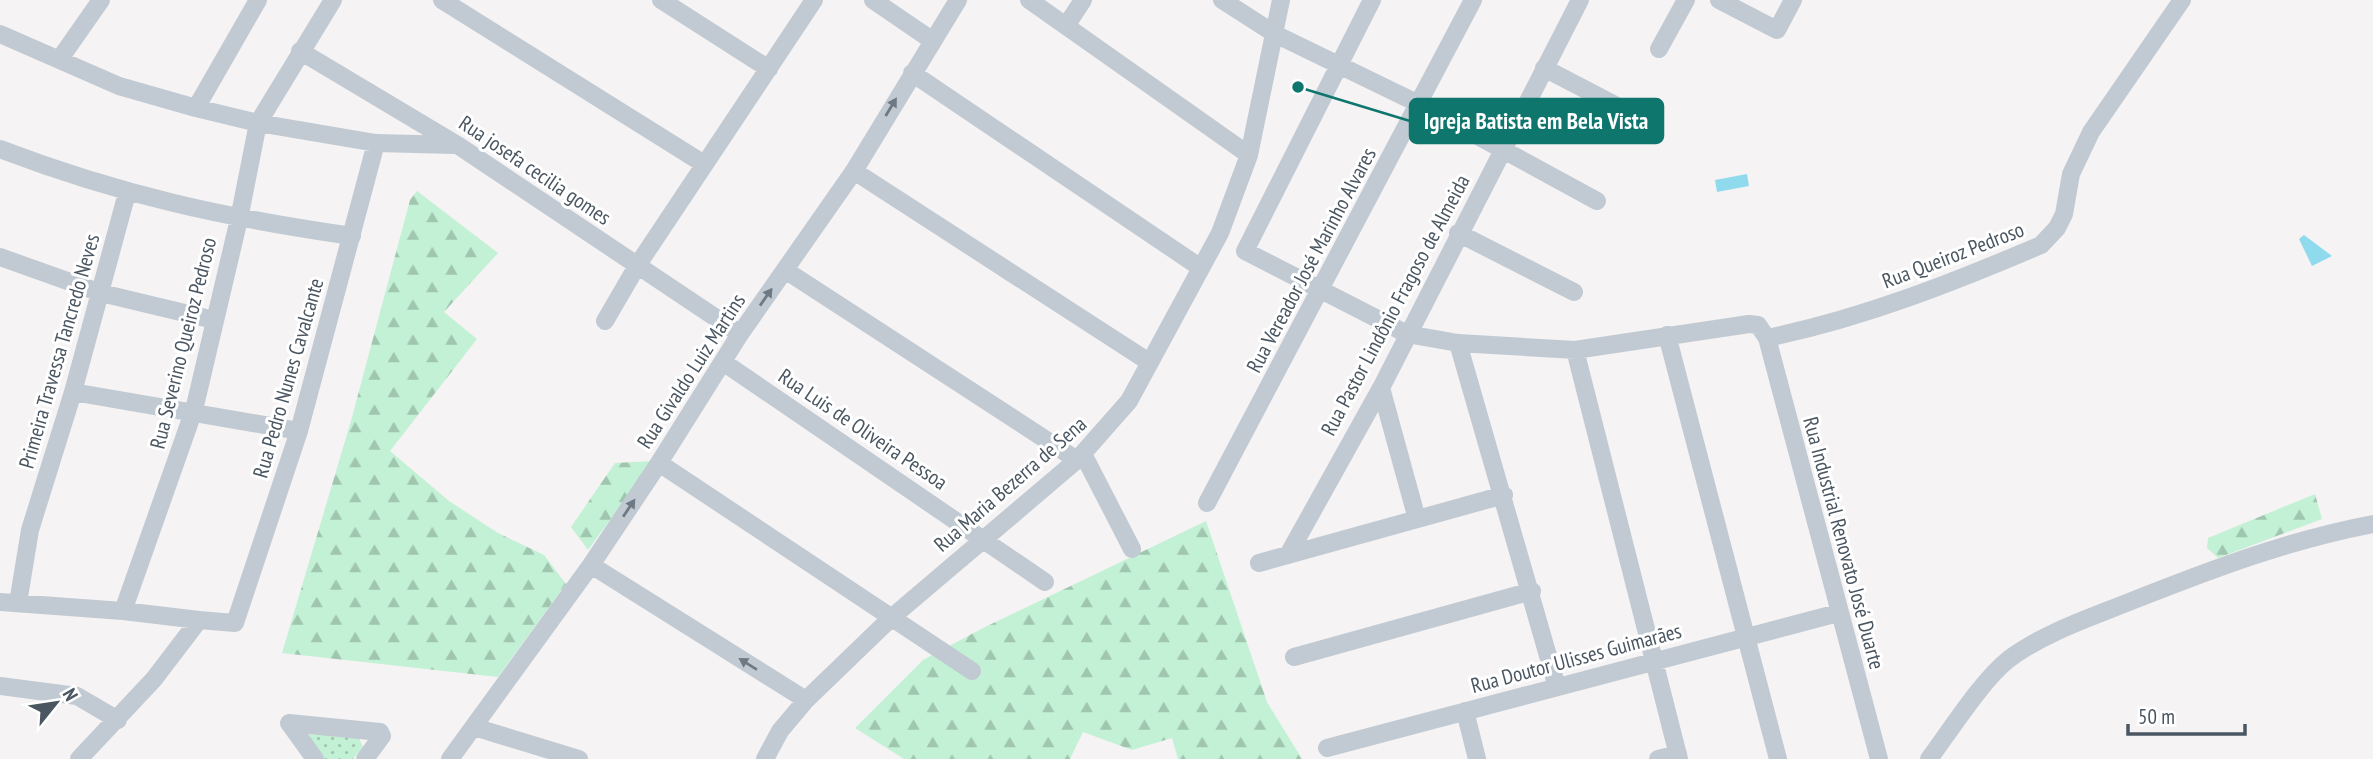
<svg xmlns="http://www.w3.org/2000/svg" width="2373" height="759" viewBox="0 0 2373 759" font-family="'PT Sans Narrow',sans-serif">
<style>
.grass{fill:url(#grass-dots)}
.forest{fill:url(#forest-firs)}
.water{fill:#90daee}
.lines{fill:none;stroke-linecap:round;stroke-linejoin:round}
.minor{stroke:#c1cad2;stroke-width:18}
.oneway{fill:#6e7983}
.labels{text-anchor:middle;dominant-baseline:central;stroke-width:6;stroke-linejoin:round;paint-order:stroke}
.street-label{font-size:21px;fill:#4a5661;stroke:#fff}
.leader{fill:none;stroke:#0f766e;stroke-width:2.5}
.callout-dot{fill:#0f766e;stroke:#fff;stroke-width:2.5}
.callout{fill:#0f766e;stroke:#0f766e;stroke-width:2.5}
.callout-label{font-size:23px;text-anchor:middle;font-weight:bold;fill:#fff}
</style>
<defs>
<pattern id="grass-dots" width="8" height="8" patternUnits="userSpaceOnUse" patternTransform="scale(1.75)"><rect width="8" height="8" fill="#c3f1d5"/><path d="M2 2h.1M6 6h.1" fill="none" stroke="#a0c6b0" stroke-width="1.8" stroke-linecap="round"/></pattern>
<pattern id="forest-firs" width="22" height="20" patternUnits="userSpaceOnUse" patternTransform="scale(1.75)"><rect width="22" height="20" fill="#c3f1d5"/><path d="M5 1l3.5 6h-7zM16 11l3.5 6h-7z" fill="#a0c6b0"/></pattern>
</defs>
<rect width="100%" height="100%" fill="#f5f3f3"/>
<path class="grass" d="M299,734L358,736L363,747L353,759H319Z"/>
<path class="forest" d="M417,191L498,253L444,312L477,339L390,451L449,501L498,533L544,555L566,584L498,677L282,653L351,421L410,200Z
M653,461L588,550L571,527L615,463Z
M2315,494L2322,519L2218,558L2207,548L2208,538Z
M1206,521L1267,702L1302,759H1178L1172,738L1132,750L1083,732L1070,759H904L855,728L923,660L983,628Z"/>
<path class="water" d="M1747,174L1749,186L1717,192L1715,180Z
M2304,235L2332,256L2312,266L2299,239Z"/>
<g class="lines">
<path class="minor" d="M442,0L704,164
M661,0L769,69
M873,0L933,41
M1029,0L1249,155
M1222,0L1275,34L1419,104L1597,201
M1372,0L1245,251L1407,334L1458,343L1575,350L1749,324L1758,325L1767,338L1879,759
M1719,0L1777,30L1793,0
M1066,26L1083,0
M0,34L119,86L196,108L258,123L376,143L455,145
M1659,49L1686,0
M300,51L459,146L740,334
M59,60L101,0
M1544,68L1615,105
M912,73L1201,268
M196,108L258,0
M0,149C120,195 226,218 352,236
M854,171L1149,362
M1458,233L1574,292
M0,257L101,293L214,320
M785,270L1077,460
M605,321L637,266L814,0
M1667,335L1778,759
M1767,338C1863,318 1952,283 2041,245L2057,228L2064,214L2071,174L2091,132L2182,0
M1458,343L1557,687
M1575,350L1679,759
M723,362L1045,582
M1381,388L1417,519
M73,392L299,431
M1083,454L1132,549
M659,463L972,671
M1207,503L1473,0
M1288,555L1381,388L1580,0
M1259,563L1504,495
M591,565L806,700
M0,602L123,611L199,620
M18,603L30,530L73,392L127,193
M123,611L194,410L239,219L258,123L333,0
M1294,657L1532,591
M0,686L77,696L118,720
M1465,711L1477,759
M474,727L579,759
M1327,748L1838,613
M79,759L154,679L199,620L235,623L299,431L376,143
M315,759L289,723L380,732L382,736L365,759
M450,759L591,565L659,463L740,334L854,171L958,0
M765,759L780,731L806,700L891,618L1077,460L1129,401L1220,233L1249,155L1281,0
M1658,759L1678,754
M1929,759C1950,731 1982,680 2009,659C2044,633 2089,618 2129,602C2210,570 2288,540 2373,524"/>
</g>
<defs><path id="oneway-solid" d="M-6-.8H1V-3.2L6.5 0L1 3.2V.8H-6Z" transform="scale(1.75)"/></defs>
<g class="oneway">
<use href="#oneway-solid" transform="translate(891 107) rotate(-59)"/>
<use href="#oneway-solid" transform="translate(766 297) rotate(-55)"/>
<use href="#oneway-solid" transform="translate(629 508) rotate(-56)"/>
<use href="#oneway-solid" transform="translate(748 664) rotate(-148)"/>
</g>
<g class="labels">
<g class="street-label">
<text transform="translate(535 170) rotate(34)">Rua josefa cecilia gomes</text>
<text transform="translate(1953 255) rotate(-21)">Rua Queiroz Pedroso</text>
<text transform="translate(1311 260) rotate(-62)">Rua Vereador José Marinho Alvares</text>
<text transform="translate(1395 305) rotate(-62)">Rua Pastor Lindônio Fragoso de Almeida</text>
<text transform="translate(183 343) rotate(-76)">Rua Severino Queiroz Pedroso</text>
<text transform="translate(59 351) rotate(-74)">Primeira Travessa Tancredo Neves</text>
<text transform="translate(691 371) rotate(-57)">Rua Givaldo Luiz Martins</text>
<text transform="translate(288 378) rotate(-74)">Rua Pedro Nunes Cavalcante</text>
<text transform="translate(863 429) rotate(34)">Rua Luis de Oliveira Pessoa</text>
<text transform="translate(1010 484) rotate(-41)">Rua Maria Bezerra de Sena</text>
<text transform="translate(1844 543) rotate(75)">Rua Industrial Renovato José Duarte</text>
<text transform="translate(1576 658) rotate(-15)">Rua Doutor Ulisses Guimarães</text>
</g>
</g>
<path class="leader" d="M1298 87L1410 121"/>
<circle class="callout-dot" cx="1298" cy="87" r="7"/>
<rect class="callout" x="1410" y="99" width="253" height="44" rx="7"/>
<g class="callout-label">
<text x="1536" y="129">Igreja Batista em Bela Vista</text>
</g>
<g transform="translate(56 703) rotate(60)" stroke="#ffffff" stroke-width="5" paint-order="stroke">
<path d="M0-5L12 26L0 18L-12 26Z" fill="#4a5661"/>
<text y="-10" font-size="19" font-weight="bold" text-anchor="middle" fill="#4a5661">N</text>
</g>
<path d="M2128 724v10h117v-10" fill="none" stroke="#4a5661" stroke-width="3.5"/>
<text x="2138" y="724" font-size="21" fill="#4a5661" stroke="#ffffff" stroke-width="5" paint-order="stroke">50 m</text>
</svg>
